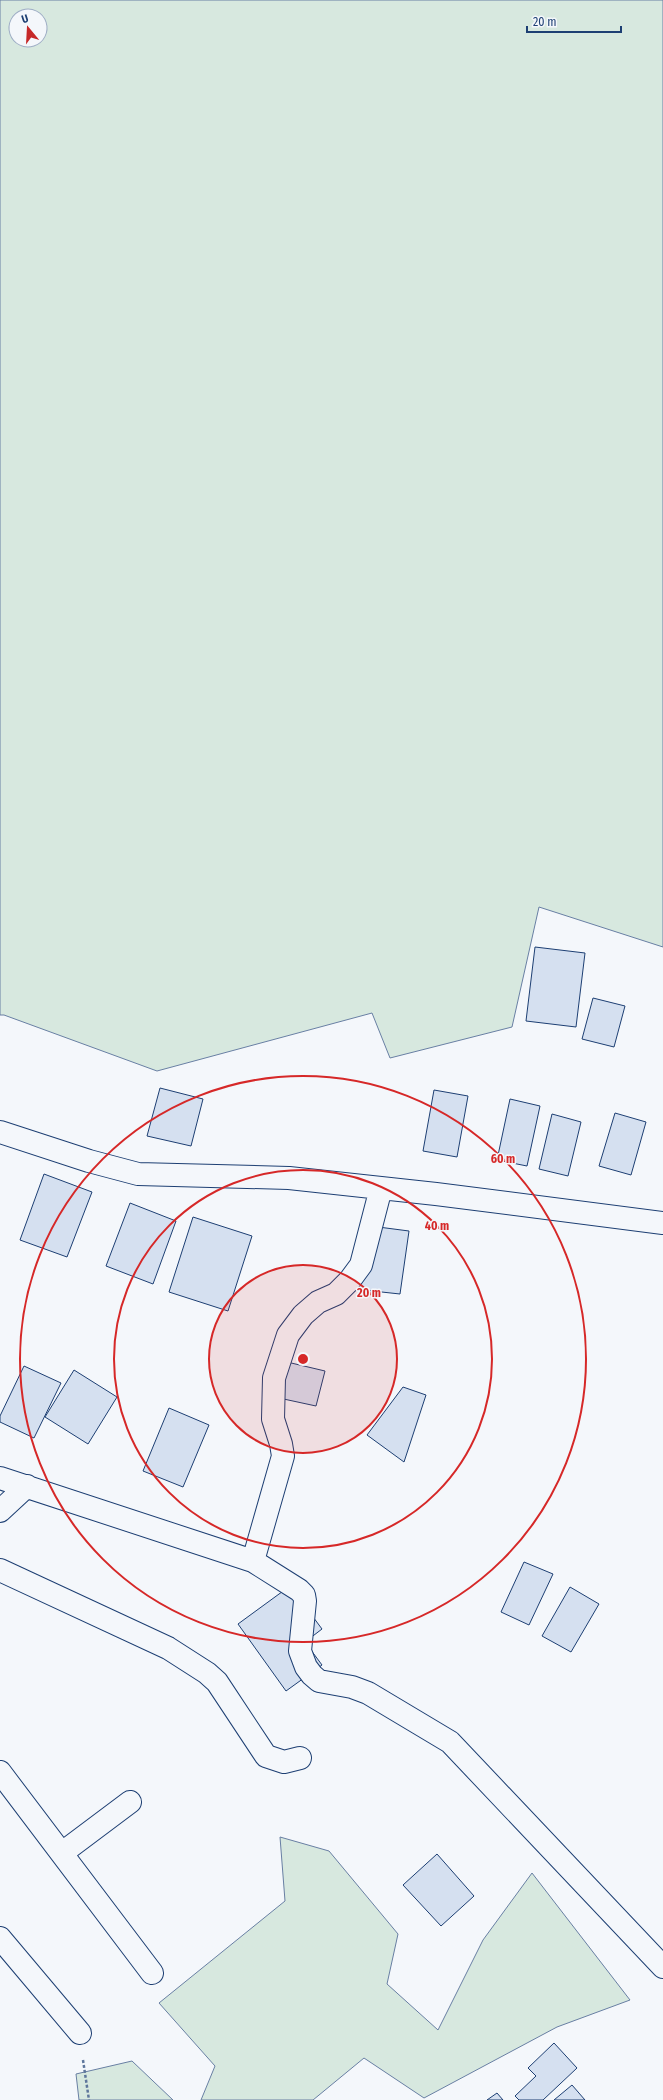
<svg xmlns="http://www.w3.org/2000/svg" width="663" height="2100" viewBox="0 0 663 2100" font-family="'Fira Sans Condensed',sans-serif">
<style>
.green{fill:#d7e8df;stroke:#687fa3;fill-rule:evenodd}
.building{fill:#d5e0f0;stroke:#1d3f73}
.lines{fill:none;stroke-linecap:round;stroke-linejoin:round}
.minor-casing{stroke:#1d3f73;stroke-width:24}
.path{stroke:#5e769c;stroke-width:2.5;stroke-dasharray:3 2;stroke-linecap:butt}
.minor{stroke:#f4f7fb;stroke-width:22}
.ring{fill:none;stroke:#d62828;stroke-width:2}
.centre{fill:#d62828;stroke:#f4f7fb;stroke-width:2}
.ring-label{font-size:12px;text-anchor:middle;font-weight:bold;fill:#d62828;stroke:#f4f7fb;stroke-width:3;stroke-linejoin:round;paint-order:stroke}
</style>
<rect width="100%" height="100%" fill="#f4f7fb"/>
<path class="green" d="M0,0H663V947L539,907L512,1027L390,1058L372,1013L157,1071L4,1015H0ZM16,16H40V40H16Z
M280,1837L329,1851L398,1934L387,1984L438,2030L483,1940L532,1873L630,2000L557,2027L424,2098L364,2058L313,2100H201L215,2066L159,2003L285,1901Z
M132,2061L173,2100H79L76,2074Z"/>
<path class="building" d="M535,947L585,953L576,1027L526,1021Z
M593,998L625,1006L614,1047L582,1039Z
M160,1088L203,1099L191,1146L147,1136Z
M434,1090L468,1096L457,1157L423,1151Z
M510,1099L540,1106L527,1166L497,1160Z
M615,1113L646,1122L631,1175L599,1166Z
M552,1114L581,1122L568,1176L539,1169Z
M44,1174L92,1192L67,1257L20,1240Z
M130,1203L176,1221L153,1284L106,1266Z
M193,1217L252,1236L228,1311L169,1292Z
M363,1225L409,1231L400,1294L354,1289Z
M287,1362L325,1371L316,1406L279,1398Z
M24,1366L61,1383L34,1438L0,1422V1416Z
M74,1370L117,1397L88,1444L45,1417Z
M403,1387L426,1395L404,1462L367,1435Z
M169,1408L209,1425L183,1487L143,1471Z
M524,1562L553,1574L529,1625L501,1612Z
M290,1586L322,1629L305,1642L322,1665L286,1691L238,1624Z
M570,1587L599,1604L571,1652L542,1636Z
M437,1854L474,1896L441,1926L403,1885Z
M554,2043L577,2068L543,2100H519L515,2096L536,2076L528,2068Z
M572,2085L585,2100H554Z
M497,2093L503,2100H487Z"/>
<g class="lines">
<g class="minor-casing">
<path id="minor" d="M0,1132L89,1161L138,1174L289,1178L436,1194L663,1223
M0,1478L253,1561L299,1590L304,1595L305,1601L300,1651L306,1667L312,1675L319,1681L352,1687L368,1693L450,1742L663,1967
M0,1511L27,1486
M253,1561L283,1456L281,1444L273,1419L274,1378L288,1335L303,1315L318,1302L336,1294L350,1280L361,1265L381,1188
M0,1570L168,1648L207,1673L217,1682L266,1756L284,1762L300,1758
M0,1772L152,1973
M62,1853L130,1802
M0,1938L80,2033"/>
</g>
<path class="path" d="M83,2060L89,2100"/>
<use href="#minor" class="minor"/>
</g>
<circle cx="303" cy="1359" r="94" fill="#d62828" fill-opacity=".12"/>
<g class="ring">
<circle cx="303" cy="1359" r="94"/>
<circle cx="303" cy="1359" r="189"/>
<circle cx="303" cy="1359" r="283"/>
</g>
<circle cx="303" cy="1359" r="6" class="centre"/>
<g class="ring-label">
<text x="503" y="1163">60 m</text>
<text x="437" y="1230">40 m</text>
<text x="369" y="1297">20 m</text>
</g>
<g transform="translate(28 28) rotate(342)"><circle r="19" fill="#f4f7fb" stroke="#9eadc5"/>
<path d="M0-3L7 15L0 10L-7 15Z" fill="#c62828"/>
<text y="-6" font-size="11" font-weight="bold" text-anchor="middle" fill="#1d3f73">U</text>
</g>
<path d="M527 26v6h94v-6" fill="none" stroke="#1d3f73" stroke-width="2"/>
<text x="533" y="26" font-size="12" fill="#1d3f73" stroke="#f4f7fb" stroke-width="3" paint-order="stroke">20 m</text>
</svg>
